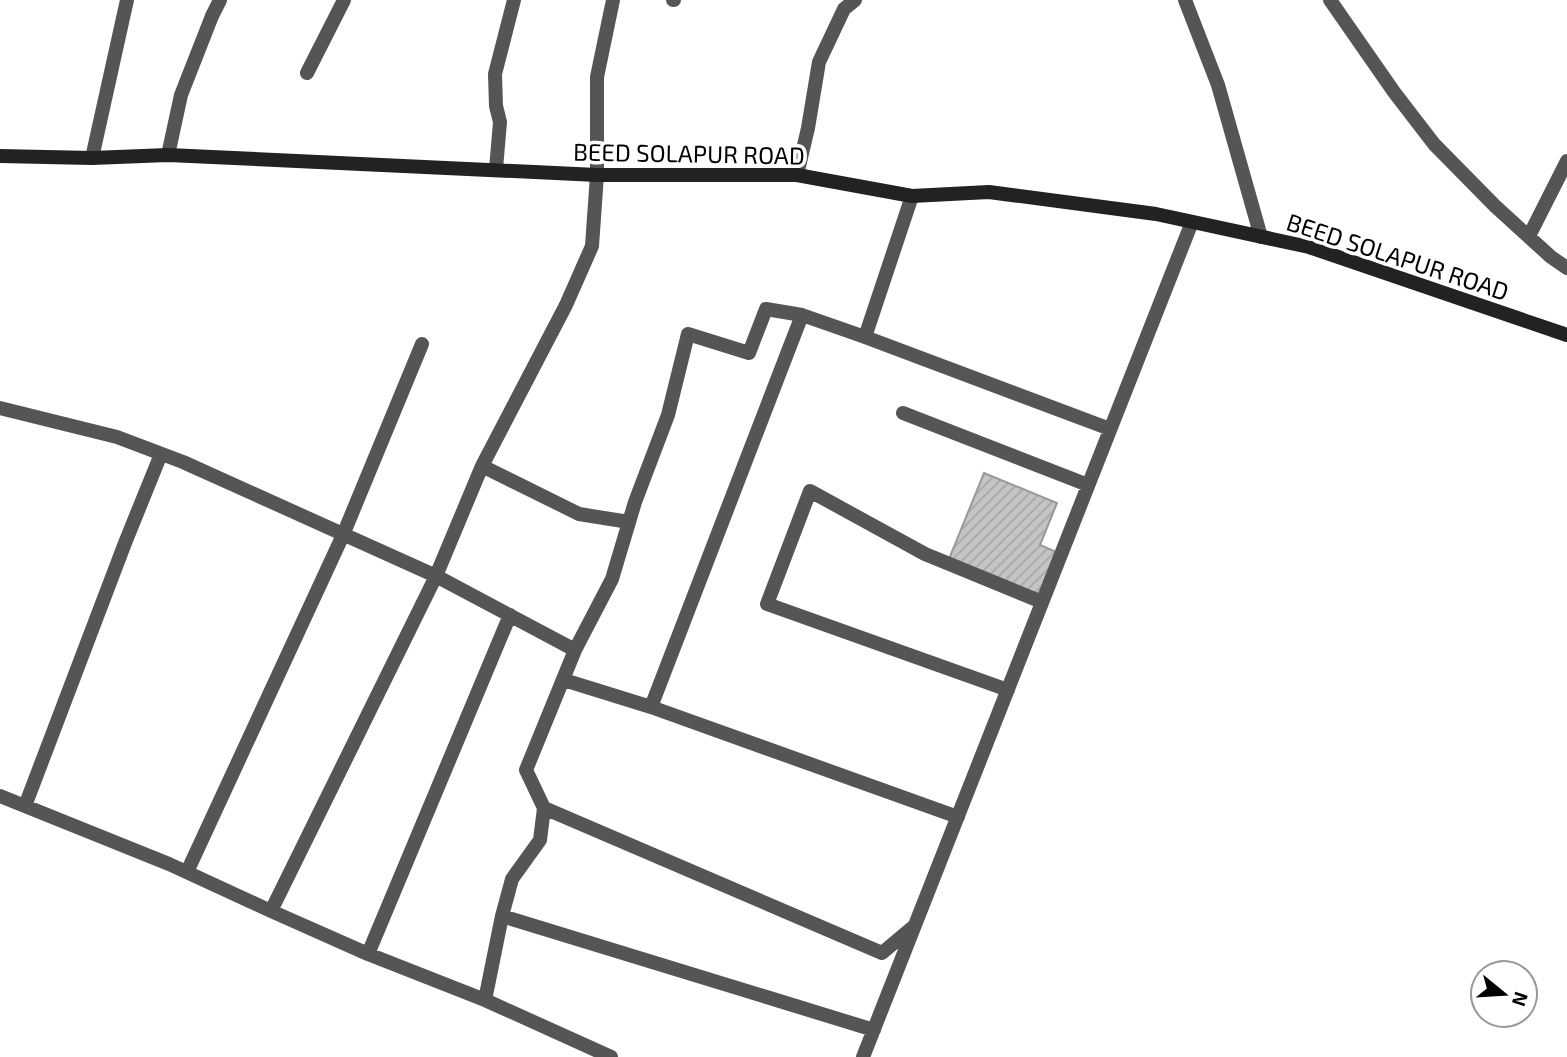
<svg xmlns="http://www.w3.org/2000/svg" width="1567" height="1057" viewBox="0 0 1567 1057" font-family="'Exo 2',sans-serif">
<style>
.building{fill:url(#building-hatch);stroke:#999;stroke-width:2}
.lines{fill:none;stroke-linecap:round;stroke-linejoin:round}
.street{stroke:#555;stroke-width:14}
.secondary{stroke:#222;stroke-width:14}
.labels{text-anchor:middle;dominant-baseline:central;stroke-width:7;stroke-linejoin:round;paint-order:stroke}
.street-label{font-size:24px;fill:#000;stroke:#fff}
</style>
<defs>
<pattern id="building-hatch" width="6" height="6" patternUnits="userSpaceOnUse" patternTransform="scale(1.75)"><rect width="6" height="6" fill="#c4c4c4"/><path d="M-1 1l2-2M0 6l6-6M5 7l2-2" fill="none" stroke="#a7a7a7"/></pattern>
</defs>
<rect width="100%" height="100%" fill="#fff"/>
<path class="building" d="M984,473L1057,503L1040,545L1061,554L1043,597L949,559Z"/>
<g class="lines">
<path class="street" d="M673,0H674
M1185,0L1218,85L1261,237
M1330,0L1394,92L1434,144L1495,206L1551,257L1567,268
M307,73L344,0
M168,155L181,95L212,16L220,0
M92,158L127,0
M496,169L500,122L496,106L495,74L514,0
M797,175L808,128L819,62L844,9L855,0
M1529,236L1567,161
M865,337L912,196
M0,408L117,437L183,462L436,576L575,650
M903,413L1088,485
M482,466L579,514L629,522
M564,680L651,707
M1008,690L767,604L810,491L925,554L1042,602
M0,796L169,864L271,911L368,954L485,1000L611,1057
M25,806L125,543L161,454
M544,808L882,953L913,927
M958,817L651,707L802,315L865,337L1110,429
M187,872L343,535L422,344
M271,911L436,576L482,466L566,305L592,246L597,175V77L613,0
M502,916L874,1030
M368,954L510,615
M485,1000L502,916L512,879L540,840L544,808L526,770L575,650L612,579L635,502L668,415L688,334L749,353L766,309L802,315
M863,1057L1192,222"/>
<path class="secondary" d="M0,156L92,158L168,155L597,175H797L912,196L989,192L1156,214L1309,247L1567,335"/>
</g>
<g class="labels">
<g class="street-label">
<text transform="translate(689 153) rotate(1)">BEED SOLAPUR ROAD</text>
<text transform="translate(1398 256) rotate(18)">BEED SOLAPUR ROAD</text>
</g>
</g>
<g transform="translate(1504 994) rotate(108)"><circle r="33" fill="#ffffff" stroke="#999999" stroke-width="2"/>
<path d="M0-5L12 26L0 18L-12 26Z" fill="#000000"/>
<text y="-10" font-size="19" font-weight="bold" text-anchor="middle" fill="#000000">N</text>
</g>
</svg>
